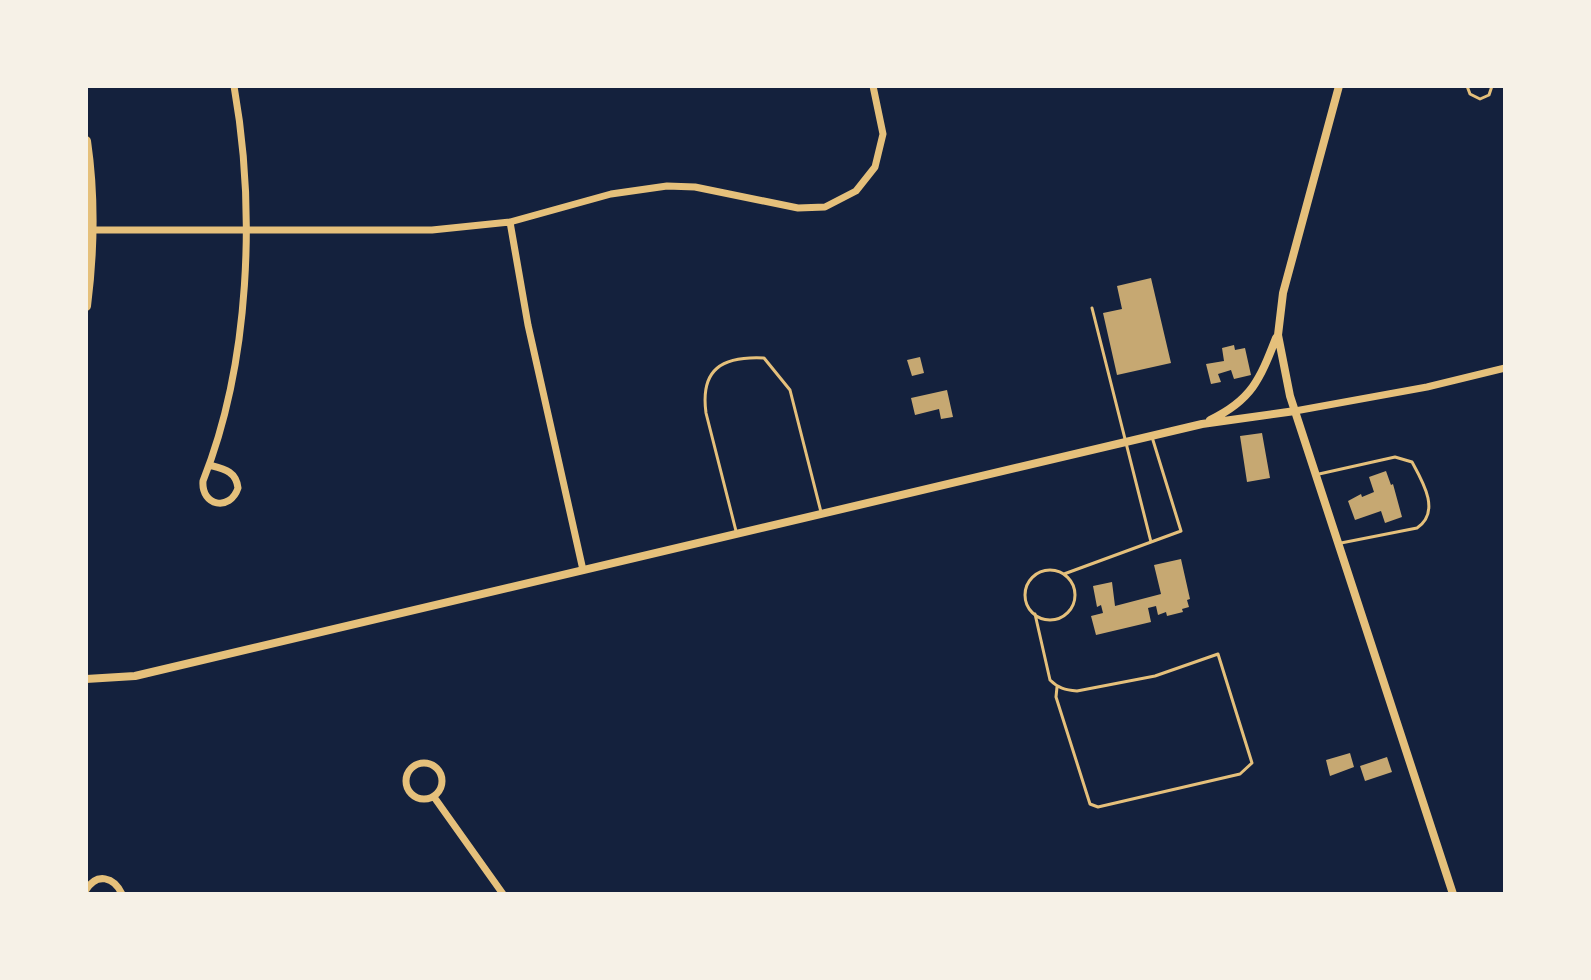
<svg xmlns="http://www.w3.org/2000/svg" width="1591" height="980" viewBox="0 0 1591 980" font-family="Bitter,serif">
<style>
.building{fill:#c6a872}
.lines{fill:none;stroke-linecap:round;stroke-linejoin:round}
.service{stroke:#e5c07b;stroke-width:3}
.minor{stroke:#e5c07b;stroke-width:7}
.tertiary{stroke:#e5c07b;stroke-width:8}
.secondary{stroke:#e5c07b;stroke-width:10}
</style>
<rect width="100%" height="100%" fill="#14213d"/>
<path class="building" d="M1151,278L1171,363L1117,375L1103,313L1122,309L1117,286Z
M1234,345L1235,350L1245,348L1251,375L1234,379L1231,370L1218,374L1221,382L1211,384L1206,364L1224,361L1222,348Z
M920,357L924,373L912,376L907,360Z
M947,390L953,417L941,419L939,409L915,415L911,398Z
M1262,433L1270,478L1247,482L1240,436Z
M1386,471L1391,485L1393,484L1402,517L1385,523L1381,511L1355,520L1348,501L1361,494L1362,497L1374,492L1369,477Z
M1181,559L1190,599L1187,600L1189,607L1182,609L1183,612L1167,616L1166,612L1158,615L1156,606L1148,608L1151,622L1096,635L1091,616L1103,613L1101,605L1097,607L1093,586L1112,582L1115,606L1161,594L1154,565Z
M1350,753L1354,767L1330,776L1326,760Z
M1387,757L1392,772L1365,781L1360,766Z"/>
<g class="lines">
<path class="service" d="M1467,86L1470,94L1480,99L1489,95L1492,86
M1092,308L1151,542
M1319,474L1395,457L1412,462C1423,482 1441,512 1417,528L1341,543
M736,531L706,413C700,369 722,356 764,358L790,390L821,512
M1025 595a25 25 0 1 1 50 0a25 25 0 1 1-50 0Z
M1064,574L1181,531L1152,437
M1035,614L1050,680C1058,688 1065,690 1077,691L1155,676L1218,654L1252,763L1240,774L1098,807L1090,804L1056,697L1057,687"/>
<path class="minor" d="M510,222L528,325L583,570
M86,230H432L510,222L611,194L667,186L695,187L798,208L825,207L856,191L875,167L883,134L873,86
M1295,411L1427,387L1505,368
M209,465C224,469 236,471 238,488C230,512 201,506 203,481C250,363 256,210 234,86
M406 781a18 18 0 1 1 36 0a18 18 0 1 1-36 0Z
M434,797L503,894
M86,890C97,872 114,877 122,894"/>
<path class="tertiary" d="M1339,86L1283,293L1278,335L1290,396L1453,894
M1210,420C1252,400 1260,379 1276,338
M86,679L135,676L1202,424L1295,411"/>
<path class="secondary" d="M86,141C94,196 93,251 86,306"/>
</g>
<rect width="1591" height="980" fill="none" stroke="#f6f1e7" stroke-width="176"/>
</svg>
